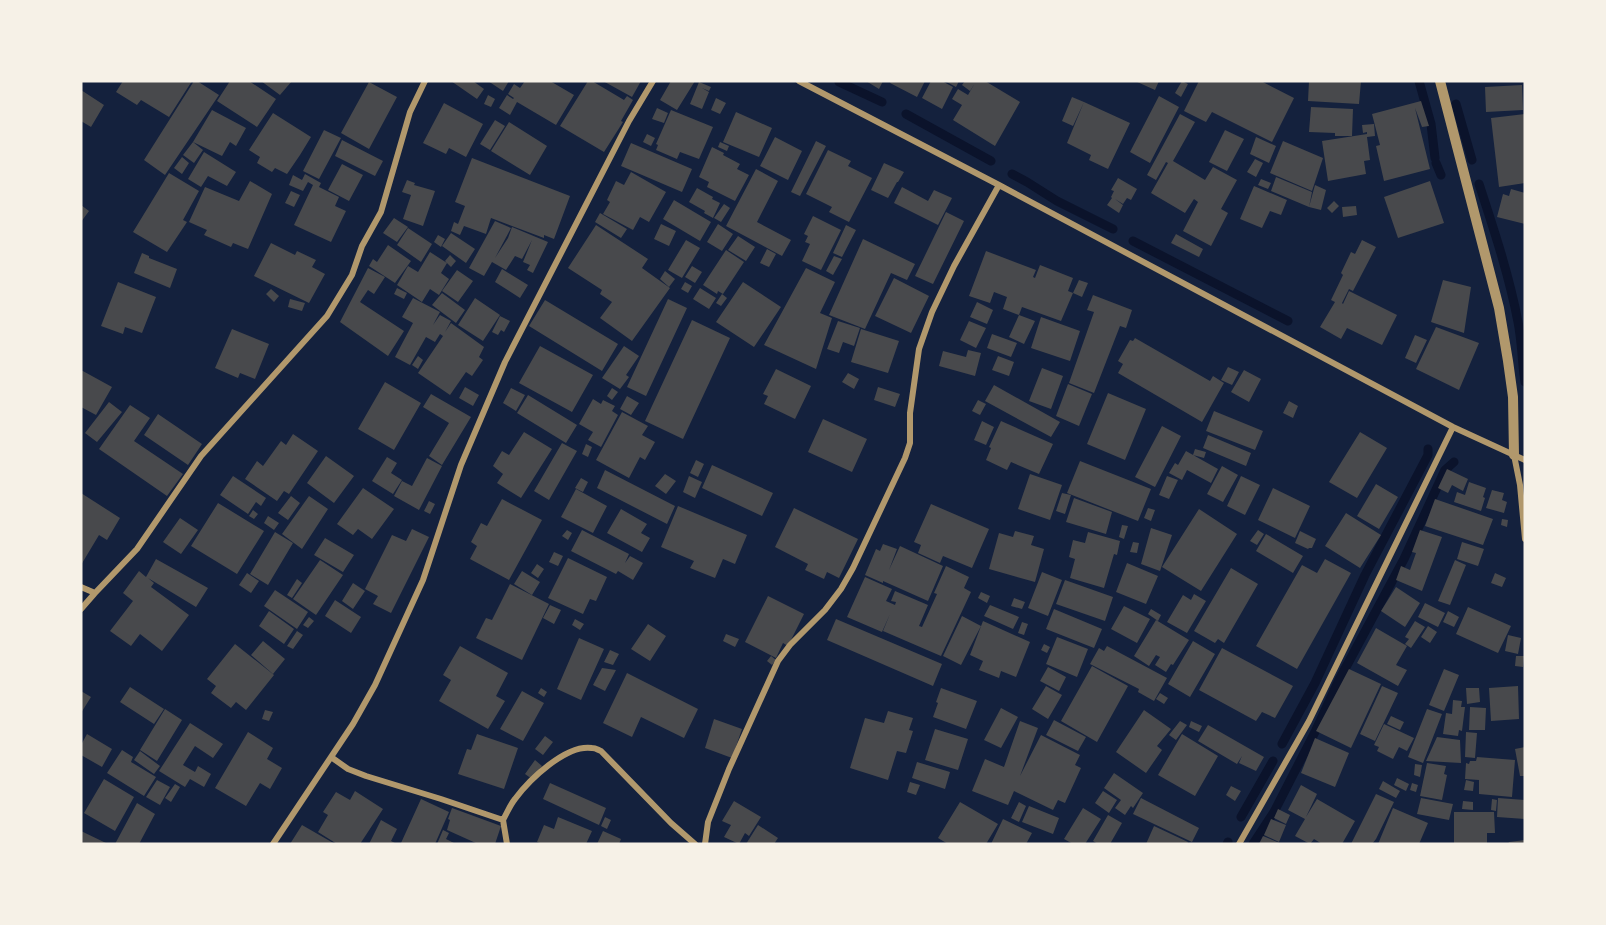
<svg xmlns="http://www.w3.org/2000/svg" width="1606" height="925" viewBox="0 0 1606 925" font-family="Lato,sans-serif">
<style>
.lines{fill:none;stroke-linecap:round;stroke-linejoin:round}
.stream{stroke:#0b132b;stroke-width:9}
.building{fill:#48494c}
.minor{stroke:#b1986c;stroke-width:6}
.tertiary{stroke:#b1986c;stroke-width:10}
</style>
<rect width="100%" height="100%" fill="#14213d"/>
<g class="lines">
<path class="stream" d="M1419,81L1431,124L1435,158
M839,82L882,102
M1456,104L1472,160
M906,114L991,161
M1436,163L1441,175
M1012,174L1027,182L1057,201L1113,229
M1479,184C1494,230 1509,275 1518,322C1522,342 1522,362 1525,382
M1133,241L1288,321
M1282,744L1315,683L1365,575L1428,455V449
M1241,817L1273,761
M1227,844L1228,842
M1253,844L1274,812L1316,730L1339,680L1404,559L1445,470L1454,462"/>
</g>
<path class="building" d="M123,81H192L169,117L141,100L137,105L116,92Z
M194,81H197L219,95L165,175L144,160Z
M230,81H249L276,99L257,127L217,101Z
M261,81H292L280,95Z
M451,81H473L484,89L477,99Z
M488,81H509L503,91Z
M525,81H550L574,95L556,125L517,102L510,115L499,108L507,95L513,99L514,98L508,94L514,84L520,88Z
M588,81H592L624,100L627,96L633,100L621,121L623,122L604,152L560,126Z
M603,81H641L632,97Z
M671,81H695L677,110L660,100Z
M866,81H883L879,89Z
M891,81H925L917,97L890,83Z
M931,81H942L953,87L942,109L922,98Z
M945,81H959L956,87Z
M965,81H985L1020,102L995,146L953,120L962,105L952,99L958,89L968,95L975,83L970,91L962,85Z
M1135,81H1159L1155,90Z
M1182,81L1188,84L1181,97L1175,93Z
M1199,81H1261L1294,98L1272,142L1212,112L1206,122L1184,111Z
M1309,81H1361L1359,104L1308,101Z
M369,82L397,97L369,149L341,133Z
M699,82L711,87L709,91L702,88L709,92L702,109L690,104Z
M1522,85L1523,110L1486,112L1485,87Z
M81,90L104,105L91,127L81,121Z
M488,95L495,99L491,107L484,104Z
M1159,96L1179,107L1150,163L1130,152Z
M1072,97L1084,102L1073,126L1062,121Z
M716,98L726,103L720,114L711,110Z
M1421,101L1429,126L1422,127L1415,108L1430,169L1384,181L1376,146L1380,145L1372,114Z
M1084,102L1130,123L1108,169L1089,160L1091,155L1067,143Z
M444,103L483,124L466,157L449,148L446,154L423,143Z
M1311,107L1353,109L1352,136H1335V133L1309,132Z
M657,108L668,113L664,123L652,119Z
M212,110L246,128L236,146L230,142L222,156L193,142Z
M671,110L713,127L699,159L680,152L677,159L656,150L658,145L656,144Z
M736,112L772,128L759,157L723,142Z
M273,113L311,137L300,155L287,174L275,168L272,172L257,163L260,157L249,150Z
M1180,114L1195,122L1173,161L1205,180L1213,167L1237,180L1221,209L1228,213L1211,246L1183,231L1198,202L1194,199L1185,213L1151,193L1168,163L1166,162L1156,180L1147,175Z
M1525,114V183L1499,187L1491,118Z
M495,120L505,126L490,150L480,144Z
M509,122L547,146L530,175L491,151Z
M1374,124L1375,136L1367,137L1370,160L1364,161L1366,174L1328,181L1322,141L1367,134V132L1363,133L1362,125Z
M324,130L341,138L319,179L303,171Z
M1225,130L1244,139L1227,171L1209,162Z
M647,134L655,138L651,146L643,142Z
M775,137L802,151L788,180L760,166Z
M1256,137L1276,146L1269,163L1250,154Z
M342,140L383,161L375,176L335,156Z
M816,141L826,146L800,196L791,192Z
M1283,141L1323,158L1312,191L1270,173Z
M193,142L203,150L194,163L183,155Z
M720,142L729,146L727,151L718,147Z
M631,143L692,169L682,192L621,166Z
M712,147L724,153L723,155L740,164L737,169L749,175L735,201L707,187L709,182L699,177Z
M828,150L851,161L848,166L872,178L849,222L829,212L832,207L806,194Z
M204,152L236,172L227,186L208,176L201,187L188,179Z
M182,157L189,163L182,174L174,168Z
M472,158L570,196L554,239L544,235V238L491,218L486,234L464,226L460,235L451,231L454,222L458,224L465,206L455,202Z
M1255,159L1263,163L1256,177L1247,172Z
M884,163L904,172L898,182H897L888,198L871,190Z
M342,164L363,175L349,201L328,190Z
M756,169L778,181L757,222L791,240L782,256L726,226Z
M631,172L666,192L649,222L640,217L633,230L603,214L610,202L607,200L616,181L624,185Z
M169,173L199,191L183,220L187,222L167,252L133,232Z
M305,174L321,183L319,187L339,197L335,206L346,211L331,242L294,225L313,185L308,182L303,191L289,185L293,175L302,180Z
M1276,177L1312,192L1309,207L1271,191Z
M1118,178L1137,189L1131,200L1127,198L1123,204L1115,199L1123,205L1119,213L1107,205L1112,198L1111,197L1114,191L1111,190Z
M1261,179L1271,183L1268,189L1258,185Z
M407,180L415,183L414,185L435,191L423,226L403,219L411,195L402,192Z
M250,181L272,194L248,249L233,243L231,247L204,235L207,230L189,222L205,187L239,201Z
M1430,181L1444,223L1398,238L1384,197Z
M1315,185L1326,190L1321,210L1309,207Z
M1254,186L1287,200L1281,215L1270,211L1262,228L1240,219Z
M902,187L928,201L934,190L952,198L938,225L894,203Z
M697,188L713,197L712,199L720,203L713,218L704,213L705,211L689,202Z
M1511,189L1525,193V224L1497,217L1503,194L1509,196Z
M291,191L300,195L294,207L285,203Z
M674,200L711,222L700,241L663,219Z
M1334,201L1339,206L1332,213L1327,208Z
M724,204L730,208L721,222L714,218Z
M81,205L89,211L81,222Z
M1356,206L1357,215L1343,217L1342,207Z
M946,212L964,221L933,284L915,276Z
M600,213L627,229L621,238L595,222Z
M813,216L841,230L821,270L802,261L810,244L805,242L808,236L804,234Z
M394,218L408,227L397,242L383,233Z
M495,221L511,228L495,258L508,238L512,227L548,242L533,273L527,270L530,265L523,262L532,240L522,259L515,256L506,270L492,262L484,276L469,268Z
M661,224L676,231L669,246L654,239Z
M718,224L733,234L722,251L707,242Z
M596,225L648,259L642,268L670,288L632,341L600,318L612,302L600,294L602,290L568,268Z
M846,225L856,230L842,257L833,253Z
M408,228L432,244L421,262L397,245Z
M451,233L475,249L466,263L442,246Z
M1176,234L1203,249L1199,257L1171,243Z
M438,235L445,239L441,247L434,242Z
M738,236L755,247L746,261L728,250Z
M863,239L915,264L907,280L891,273L865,329L829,315Z
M686,240L700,248L682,278L668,270Z
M1362,240L1376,247L1353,291L1349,289L1342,303L1343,304L1349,291L1397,315L1382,345L1347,328L1341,339L1320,327L1335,302L1331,300L1343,275L1341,273L1351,252L1355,254Z
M271,243L295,255L297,251L316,260L312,267L325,274L309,303L254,276Z
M388,245L411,261L395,283L369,266L373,259L377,262Z
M767,249L776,254L769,267L760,263Z
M726,250L744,262L723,294L718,291L717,294L703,285Z
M986,251L1036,270L1033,277L1035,278L1040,265L1073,278L1068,291L1073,293L1061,321L1022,307L1019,315L1003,309L1007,297L994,292L990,303L969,296Z
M430,252L447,263L441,273L449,279L439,295L430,289L422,302L397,285L408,266L418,272Z
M142,253L149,256V258L177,269L170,288L134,273Z
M450,255L456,261L451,267L445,261Z
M834,256L842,259L833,275L826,271Z
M692,266L702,272L695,283L685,277Z
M368,268L385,277L374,294L368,290L360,302L404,331L388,356L340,322Z
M806,268L835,282L820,313L832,318L816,369L764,345Z
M502,269L528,285L520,298L495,282Z
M457,270L473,281L458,302L442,291Z
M665,271L675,279L669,287L660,279Z
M894,278L929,296L911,333L875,316Z
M1079,280L1088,283L1082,297L1073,293Z
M1443,280L1471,287L1464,333L1431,322Z
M118,282L156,297L142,333L125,327L123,334L101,326Z
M685,282L692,286L688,293L681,289Z
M743,282L781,307L754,347L716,322Z
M397,288L407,293L404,299L394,294Z
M700,288L716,298L709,309L693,299Z
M271,289L279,296L274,302L266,294Z
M442,293L465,310L456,323L432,305Z
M722,294L727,298L721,306L716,303Z
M1093,295L1132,310L1126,328L1120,326L1094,393L1069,383L1094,312L1087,310Z
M413,298L440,312L433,325L440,315L451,321L445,332L451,323L484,347L479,357L483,360L472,376L466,372L450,395L418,373L443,336L440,334L435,342L426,337L410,365L395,357L413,323L402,317Z
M475,298L500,315L483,341L458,325Z
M290,299L305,303L302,311L288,307Z
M668,299L687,308L646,396L627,387Z
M545,300L618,344L602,371L529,326Z
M977,302L993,310L987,324L970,317Z
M1019,315L1035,321L1024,344L1009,337Z
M500,316L510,321L504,332L501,330L498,335L492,332Z
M1041,317L1080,331L1070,361L1031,348Z
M692,320L730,338L683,439L645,421Z
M838,321L860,328L854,346L843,342L839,353L827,349Z
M969,321L986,328L976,348L960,340Z
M1436,327L1479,343L1459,390L1416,369Z
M232,329L269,344L255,379L240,373L238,378L215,368Z
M861,329L899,341L888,373L851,362Z
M992,334L1017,343L1011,357L987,348Z
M1415,335L1427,340L1416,363L1405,358Z
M1135,338L1210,381L1213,376L1224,383L1202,422L1118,373L1123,364L1118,361L1130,340L1133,341Z
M540,346L593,375L572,412L519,383Z
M624,346L639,356L626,375L629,377L620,389L602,378Z
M968,350L981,353L975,376L939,366L943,351L966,357Z
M418,356L423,360L418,369L412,365Z
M998,356L1014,362L1009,376L992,370Z
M1228,367L1239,372L1232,385L1221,380Z
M1042,368L1063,376L1051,409L1029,401Z
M776,369L811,386L795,419L764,404L768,396L763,394Z
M81,370L112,387L96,415L81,407Z
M1244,370L1261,379L1249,402L1231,392Z
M848,373L859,379L854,389L842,382Z
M385,382L421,403L394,450L358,429Z
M1068,384L1092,394L1079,426L1056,416Z
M994,385L1060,422L1051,437L985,401Z
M465,387L479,395L473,406L459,398Z
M878,387L900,394L895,407L874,400Z
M511,388L525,395L516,411L503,403Z
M612,388L618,392L612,400L607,396Z
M1108,393L1146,409L1125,460L1087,444Z
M431,394L471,417L442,465L429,456L449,423L423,407Z
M528,395L577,425L566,443L517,413Z
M627,396L639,403L631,415L620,409Z
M593,399L601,404L603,400L615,406L612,411L618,415L601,447L588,440L593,432L579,424Z
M978,400L986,404L980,415L972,411Z
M1289,401L1298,406L1293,418L1283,413Z
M109,402L122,412L97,442L85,433Z
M130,405L150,418L134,441L183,474L167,496L99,449Z
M1214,411L1263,431L1255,450L1206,431Z
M622,412L648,426L642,435L655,442L645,460L640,457L629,478L596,460Z
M158,414L202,444L188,465L144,435Z
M823,419L867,439L852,472L808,452Z
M982,421L994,427L986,445L974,440Z
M1001,421L1053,444L1039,474L1011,462L1007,470L986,460L991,448L989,447Z
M1162,426L1181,436L1155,487L1135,477Z
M524,432L552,449L521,498L497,483L503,474L493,466L502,451L509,455Z
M1360,432L1387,448L1357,498L1329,482Z
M293,434L318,451L289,494L284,491L277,501L245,479L257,461L263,466L281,441L286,445Z
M1208,435L1251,453L1246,466L1203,448Z
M562,443L577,451L549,500L534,491Z
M586,444L592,447L588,457L582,454Z
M1195,449L1206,452L1204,458L1193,455Z
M1186,451L1218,469L1211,483L1187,470L1182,480L1169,473L1175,463L1178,465Z
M326,456L354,476L334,503L307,483Z
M387,457L397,463L391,473L402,480L393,494L372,481Z
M427,458L442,466L419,510L394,496L402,481L412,486Z
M696,460L704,464L698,477L690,473Z
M1080,461L1151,489L1138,521L1067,493Z
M712,465L773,493L762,516L702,488Z
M1222,466L1238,475L1223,502L1207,494Z
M1447,469L1468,479L1463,491L1452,485L1448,493L1438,488Z
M605,470L675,506L667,524L597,488Z
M665,474L676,481L666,494L655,486Z
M1030,474L1062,485L1050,520L1018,509Z
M233,476L266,498L261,506L256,502L248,514L220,495Z
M689,476L702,482L695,498L683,492Z
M1167,476L1178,480L1169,499L1159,495Z
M1241,476L1260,485L1245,515L1227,506Z
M581,478L588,482L583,492L575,488Z
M1469,482L1486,488L1483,497L1485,498L1481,511L1454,502L1457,492L1465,495Z
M1376,484L1398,497L1379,529L1357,516Z
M363,488L394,509L372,539L358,529L353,535L337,524Z
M1273,488L1310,506L1295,538L1258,520Z
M576,489L607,506L593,533L561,517Z
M1492,490L1504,493L1502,500L1507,502L1504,513L1486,508Z
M81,493L120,518L107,540L99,535L81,565Z
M1062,493L1071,495L1065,514L1056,511Z
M291,496L300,503L288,520L278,513Z
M309,496L328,509L302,549L282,534Z
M1074,498L1112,512L1106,534L1066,522Z
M502,499L542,520L509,580L470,559L477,546L471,542L481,523L487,526Z
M1435,499L1493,519L1483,545L1425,526Z
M429,501L435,504L430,514L424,511Z
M218,503L264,531L237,574L191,546Z
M931,504L989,529L972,568L943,556L940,563L918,553L921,545L914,542Z
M678,506L747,535L735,564L723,559L715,578L690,568L694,561L661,547Z
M794,508L858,539L839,578L827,572L824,579L805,570L808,564L775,547Z
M1148,508L1155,510L1151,521L1144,518Z
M621,509L647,524L641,533L650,538L642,552L607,533Z
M1199,509L1237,534L1201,591L1162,567Z
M253,510L258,514L254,519L249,516Z
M1346,513L1381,535L1360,568L1325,546Z
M268,516L279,523L274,530L264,523Z
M180,518L198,530L181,554L163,542Z
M1502,519L1508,520L1507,527L1501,525Z
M1122,525L1128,526L1124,539L1119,537Z
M1151,528L1172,535L1160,571L1141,564Z
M412,529L429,537L391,613L373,604L378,596L365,589L392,535L406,541Z
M567,530L572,533L568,540L562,536Z
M582,530L629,554L625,563L630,556L643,563L633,580L618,571L616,574L571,551Z
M1258,530L1264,534L1257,545L1250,541Z
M1420,530L1442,537L1422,591L1396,580L1401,566L1410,570L1416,553L1412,552Z
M1015,531L1034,536L1031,545L1044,549L1035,582L989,569L999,533L1013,537Z
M1300,531L1316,539L1312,548H1309L1308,549L1295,543Z
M275,532L293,543L268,585L250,574Z
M1088,532L1120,541L1117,555L1114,554L1104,588L1070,578L1075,559L1069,557L1073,540L1085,543Z
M1266,534L1303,556L1293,573L1256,551Z
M325,538L354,555L343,572L314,555Z
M1133,542L1139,543L1137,553L1130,552Z
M1462,542L1484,549L1478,566L1457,559Z
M883,544L897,549L889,570L900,546L943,566L928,601L883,581V583L865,575L876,549L880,551Z
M554,552L563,556L558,566L549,562Z
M568,558L607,577L596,601L590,599L583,614L548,598Z
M156,559L208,588L196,607L148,578L154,583L151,587L189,615L162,651L140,634L131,646L110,631L133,601L123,593L139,571L146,577Z
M1325,559L1351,573L1297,669L1256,646L1302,565L1317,573Z
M320,560L343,575L316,615L293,599Z
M1455,560L1466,565L1450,605L1438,601Z
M1127,563L1158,576L1146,604L1116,592Z
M537,564L544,569L538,578L531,573Z
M946,566L969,577L964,588L971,592L941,656L883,631L890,614L882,632L847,617L865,577L892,589L886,601L895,605L896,602L891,601L895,591L928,605L919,626L922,627L937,594L934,593Z
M1231,568L1258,584L1224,643L1218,639L1215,643L1194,631Z
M522,571L540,582L532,595L514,584Z
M1042,572L1062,580L1048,616L1028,608Z
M247,573L259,581L251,593L239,585Z
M1495,573L1506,578L1502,587L1491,583Z
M297,579L302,583L292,598L287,595Z
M1065,580L1113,597L1105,621L1056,604Z
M353,583L365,591L353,609L342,601Z
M510,584L549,604L522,660L476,638L486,618L492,620Z
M1396,587L1420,603L1405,627L1381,611Z
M275,590L308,612L297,629L264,606Z
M981,592L990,596L987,603L978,598Z
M1194,594L1206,601L1187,633L1167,622L1183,595L1191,600Z
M768,596L804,614L788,646L783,643L776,658L745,642Z
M1014,598L1025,602L1022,609L1011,606Z
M335,600L361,617L351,633L325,616Z
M1425,603L1445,613L1438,627L1418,617Z
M550,605L561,610L554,624L543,618Z
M990,605L1019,617L1013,629L984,616Z
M1124,606L1150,619L1137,643L1111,629Z
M1468,607L1511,626L1498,653L1456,634Z
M1054,609L1102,629L1094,648L1046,629Z
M1151,609L1161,615L1158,621L1148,614Z
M269,611L294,629L284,644L259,626Z
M1448,611L1459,617L1454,627L1443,622Z
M962,616L981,626L961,665L943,656Z
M309,617L314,621L308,628L303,625Z
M575,619L584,624L580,630L572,625Z
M836,619L942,664L933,686L827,640Z
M1156,620L1189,640L1173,665L1171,664L1166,672L1155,665L1160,657L1156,655L1149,666L1134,656Z
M983,621L1030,642L1016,677L1001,671L999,678L979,670L983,661L970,655Z
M1415,621L1425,627L1411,648L1405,644L1409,639L1405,637Z
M1022,622L1028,624L1024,635L1018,633Z
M648,624L666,636L650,661L631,649Z
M1428,626L1437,632L1430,643L1421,637Z
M1376,628L1407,646L1396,665L1407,670L1398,686L1357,663Z
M297,631L303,635L293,649L287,646Z
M726,634L739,639L735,647L723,641Z
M1508,635L1521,638L1518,654L1505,651Z
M1057,637L1088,649L1077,677L1046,664Z
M579,638L604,649L581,700L557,689Z
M263,641L285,659L273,674L251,655Z
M1193,641L1215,654L1190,697L1168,684Z
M235,644L274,675L246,710L236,702L231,708L211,693L216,686L207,679Z
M1044,644L1050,647L1047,653L1041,650Z
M460,646L508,673L496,696L505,701L488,729L439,701L451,680L443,675Z
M1107,646L1167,678L1154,701L1138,692L1139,689L1090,664L1099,648L1104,651Z
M1222,648L1293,686L1275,718L1262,712L1256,721L1199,690Z
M610,650L619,654L613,665L604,662Z
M771,656L776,660L772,665L767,661Z
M1516,656H1524L1523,667L1515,666Z
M1092,666L1128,686L1097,742L1061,721Z
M1048,667L1066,677L1059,691L1040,681Z
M602,668L616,670L605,691L593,685Z
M1349,669L1381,684L1351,748L1316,731Z
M1444,669L1459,675L1444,711L1429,705Z
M627,673L698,709L684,738L641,717L632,737L603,723Z
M1046,686L1062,695L1048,719L1032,709Z
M1382,686L1398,693L1375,741L1360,734Z
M1518,686L1519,719L1491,721L1489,688Z
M130,687L164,709L154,724L120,702Z
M541,688L547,692L544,697L538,693Z
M941,688L977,701L966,729L933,717L938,703L936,702Z
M1466,688H1479L1480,702L1467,704Z
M81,691L91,697L81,713Z
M522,691L544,703L523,741L500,729Z
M1160,693L1168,698L1164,704L1156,699Z
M1453,700L1462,701L1461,707H1465L1462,731L1459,730L1458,736L1443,734L1446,713L1452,714Z
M1470,707L1486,708L1485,730H1469Z
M1001,708L1018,717L1001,748L984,740Z
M165,709L182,720L157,761L140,750Z
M1427,709L1442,714L1423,763L1408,757Z
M265,710L273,712L269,721L262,719Z
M1144,710L1171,729L1157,746L1162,750L1146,773L1116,752Z
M888,711L913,718L909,730L913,731L906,753L897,751L888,780L850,768L865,718L884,723Z
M1391,716L1404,722L1400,730L1387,724Z
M714,719L742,729L732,758L705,748Z
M1054,720L1086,737L1078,751L1046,735Z
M1020,721L1038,728L1020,776L1041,735L1080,755L1075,765L1081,768L1065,803L1058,800L1053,810L1014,791L1008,805L972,791L985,759L1004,767Z
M1180,721L1187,725L1176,740L1169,735Z
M1191,721L1202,726L1199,732L1189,727Z
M190,723L223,744L213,758L195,746L183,765L195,772L198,766L211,774L204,787L190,779L185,787L159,771Z
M1384,724L1414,738L1407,751L1399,747L1393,759L1377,751L1379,747L1374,745Z
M1208,725L1264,757L1256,771L1239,763L1242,756L1237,764L1198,741Z
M935,729L968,739L958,770L925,760Z
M248,732L273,748L267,759L282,768L270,789L260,783L246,806L215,788Z
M1466,732L1477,733L1475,758L1465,757Z
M87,734L112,749L102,767L81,755V745Z
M477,734L518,748L504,789L458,774L467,749L471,750Z
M1182,734L1218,756L1195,796L1158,775Z
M545,736L553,742L543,755L535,749Z
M1437,737L1460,740L1461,763L1426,761Z
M1315,738L1349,753L1335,787L1301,773Z
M1525,747V776H1520L1515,749Z
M122,750L133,757L131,762L156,777L144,796L107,773Z
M140,751L160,766L154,774L134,760Z
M1477,757L1515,760L1512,797L1479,794V780L1465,779L1466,763L1469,764L1470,761H1476Z
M535,760L542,766L532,779L525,774Z
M917,762L950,772L945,789L912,778Z
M1427,763L1446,766L1444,774L1447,775L1442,800L1420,796Z
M1415,764L1422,765L1420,777L1414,775Z
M1114,773L1143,793L1133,808L1131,806L1125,815L1115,808L1121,800L1104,788Z
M1397,778L1409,784L1406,791L1394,785Z
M104,779L134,797L115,831L84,813Z
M157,780L170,787L160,805L146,797Z
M1466,780L1474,782L1473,791L1464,790Z
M1383,781L1400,791L1396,798L1379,789Z
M910,782L920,785L916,795L907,792Z
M550,783L606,808L599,825L543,799Z
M1412,783L1418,785L1416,792L1410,790Z
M175,784L180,787L171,802L165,798Z
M1301,785L1317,794L1306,817L1317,799L1355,821L1342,844H1322L1314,839L1310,844L1295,836L1305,819L1288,810Z
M1231,786L1241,791L1235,801L1226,795Z
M355,791L383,809L360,844H337L318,832L328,815L323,812L336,792L350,800Z
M1103,791L1117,800L1109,813L1095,803Z
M1376,794L1394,802L1376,839L1372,844H1351Z
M1141,798L1199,828L1192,842L1133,814Z
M1421,798L1453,804L1449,820L1417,814Z
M1498,798L1525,800V819L1497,817Z
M421,799L449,812L435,844H403L401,843Z
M1492,799L1497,800L1496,811L1491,810Z
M734,801L761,817L749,836L745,833L739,844L724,837L731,825L722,821Z
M1463,801L1473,802V810L1462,809Z
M960,802L998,824L986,844H948L938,838Z
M1019,802L1026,806L1019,822L1011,818Z
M137,803L155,814L139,844H115Z
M1029,806L1059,818L1053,834L1022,822Z
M452,808L501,826L495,844H478L447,830L450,820L448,819Z
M1083,808L1101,819L1085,844H1073L1064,839Z
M1393,808L1428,823L1419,844H1378Z
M1278,809L1290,815L1286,824L1274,818Z
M1454,812H1494L1495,833H1487V844H1454Z
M1108,815L1122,823L1110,844H1098L1093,841Z
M558,817L592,831L586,844H543L537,842L544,825L554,829Z
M605,817L611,820L607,829L601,826Z
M1003,819L1032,833L1026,844H991Z
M1271,819L1286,825L1279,842L1264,835Z
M381,820L397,829L391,841L397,844H369Z
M302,825L335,844H290Z
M758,825L778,838L774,844H746Z
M1154,826L1188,842L1187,844H1146Z
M443,830L449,833L446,839L456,844H437Z
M81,831L108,844H81Z
M603,831L621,839L619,844H597Z
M1263,836L1282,844H1259Z
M1525,840V844H1508L1509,842Z"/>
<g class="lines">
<path class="minor" d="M799,81L999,185L1453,427L1525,460
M1514,455L1520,485L1525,539
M81,587L95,593
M81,609L95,593L137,549L201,456L327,316L352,275L362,246L381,212L410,112L425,81
M331,757L348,769L366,776L441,799L503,820
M503,820C507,813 510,805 515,799C529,780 566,744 592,748C596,748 598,750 601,751L671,823L695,844
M503,820L507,844
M273,844L353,724L375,685L423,580L461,465L505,362L629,121L653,81
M705,844L708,822L729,769L778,661L790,645L825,610L841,589L853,568L905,458L910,443V413L919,349L932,312L954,266L999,185
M1239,844L1309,721L1453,427"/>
<path class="tertiary" d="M1440,81L1499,308L1508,361L1513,397L1514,455"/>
</g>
<rect width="1606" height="925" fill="none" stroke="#f6f1e7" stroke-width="165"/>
</svg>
